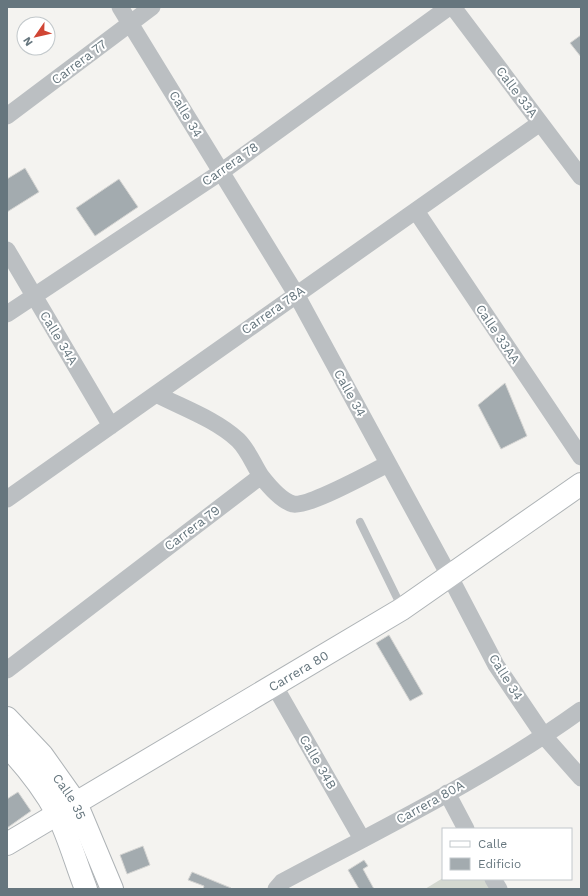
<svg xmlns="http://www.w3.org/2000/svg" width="588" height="896" viewBox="0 0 588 896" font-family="'Work Sans',sans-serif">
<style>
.green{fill:#d4d8d0}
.building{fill:#a3abaf;stroke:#d5d5d3}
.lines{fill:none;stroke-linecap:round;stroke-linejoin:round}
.secondary-casing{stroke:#aeb3b6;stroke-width:24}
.lane{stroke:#bbbfc2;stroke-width:8}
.street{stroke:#bbbfc2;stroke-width:17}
.secondary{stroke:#fff;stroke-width:22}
.labels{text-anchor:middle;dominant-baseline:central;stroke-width:4;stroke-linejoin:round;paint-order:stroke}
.street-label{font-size:13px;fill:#66767e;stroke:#fff}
</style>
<rect width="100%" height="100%" fill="#f4f3f0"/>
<path class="green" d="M443,878L489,879L495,889H425Z"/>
<path class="building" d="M581,35V57L570,43Z
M25,168L39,192L7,212V179Z
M119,179L138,207L95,236L76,208Z
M505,383L527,436L501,449L478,405Z
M389,635L423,694L410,701L376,643Z
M18,792L31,811L7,828V799Z
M143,846L150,865L127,874L120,855Z
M364,860L368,866L363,869L374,889H359L348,870Z
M192,872L231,888V889H203L204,886L188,880Z"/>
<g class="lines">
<g class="secondary-casing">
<g id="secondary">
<path id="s1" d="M7,718L42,755L76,803L112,889"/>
<path d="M7,746C26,766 44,789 57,813C69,837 76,864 86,889"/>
<path id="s2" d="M7,844L402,609L581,484"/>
</g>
</g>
<path class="lane" d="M360,522L402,608"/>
<path class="street" d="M120,7L296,294L450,577L496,665L544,736L581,778
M453,7L581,177
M7,116L152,7
M416,211L581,457
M7,250L111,426
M7,314L221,172L449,7
M156,394C183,408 215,419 238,440C249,451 253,464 261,476C268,485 282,501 293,504C309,507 371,472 388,464
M7,499L540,123
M7,670L261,476
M274,685L362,839
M447,793L466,829
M493,879L499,889
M276,889L282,882C383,828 488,777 581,710"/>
<use href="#secondary" class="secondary"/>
</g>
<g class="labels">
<g class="street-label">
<text transform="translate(79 62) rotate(-37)">Carrera 77</text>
<text transform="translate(517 92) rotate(53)">Calle 33A</text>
<text transform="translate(186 114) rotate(59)">Calle 34</text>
<text transform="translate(230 164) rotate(-35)">Carrera 78</text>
<text transform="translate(273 310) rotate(-35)">Carrera 78A</text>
<text transform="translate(498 334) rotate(56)">Calle 33AA</text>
<text transform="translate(59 338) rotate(59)">Calle 34A</text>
<text transform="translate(350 393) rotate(61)">Calle 34</text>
<text transform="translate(192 528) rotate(-37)">Carrera 79</text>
<text stroke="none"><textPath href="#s2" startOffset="339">Carrera 80</textPath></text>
<text transform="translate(506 677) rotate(58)">Calle 34</text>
<text transform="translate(318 762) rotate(60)">Calle 34B</text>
<text stroke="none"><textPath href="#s1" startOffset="101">Calle 35</textPath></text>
<text transform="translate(430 802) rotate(-29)">Carrera 80A</text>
</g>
</g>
<rect width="588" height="896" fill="none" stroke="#66767e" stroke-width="16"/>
<rect x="442" y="828" width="130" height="52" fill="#ffffff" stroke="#c2c8cb"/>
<rect x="450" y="841" width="20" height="6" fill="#ffffff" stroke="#c2c8cb"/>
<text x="478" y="848" font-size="12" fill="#66767e">Calle</text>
<rect x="450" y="858" width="20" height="12" fill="#a3abaf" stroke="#c2c8cb"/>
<text x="478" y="868" font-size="12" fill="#66767e">Edificio</text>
<g transform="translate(36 36) rotate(236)"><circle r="19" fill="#ffffff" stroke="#c2c8cb"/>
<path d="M0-3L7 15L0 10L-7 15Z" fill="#d04534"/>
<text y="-6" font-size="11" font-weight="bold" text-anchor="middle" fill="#66767e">N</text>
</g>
</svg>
